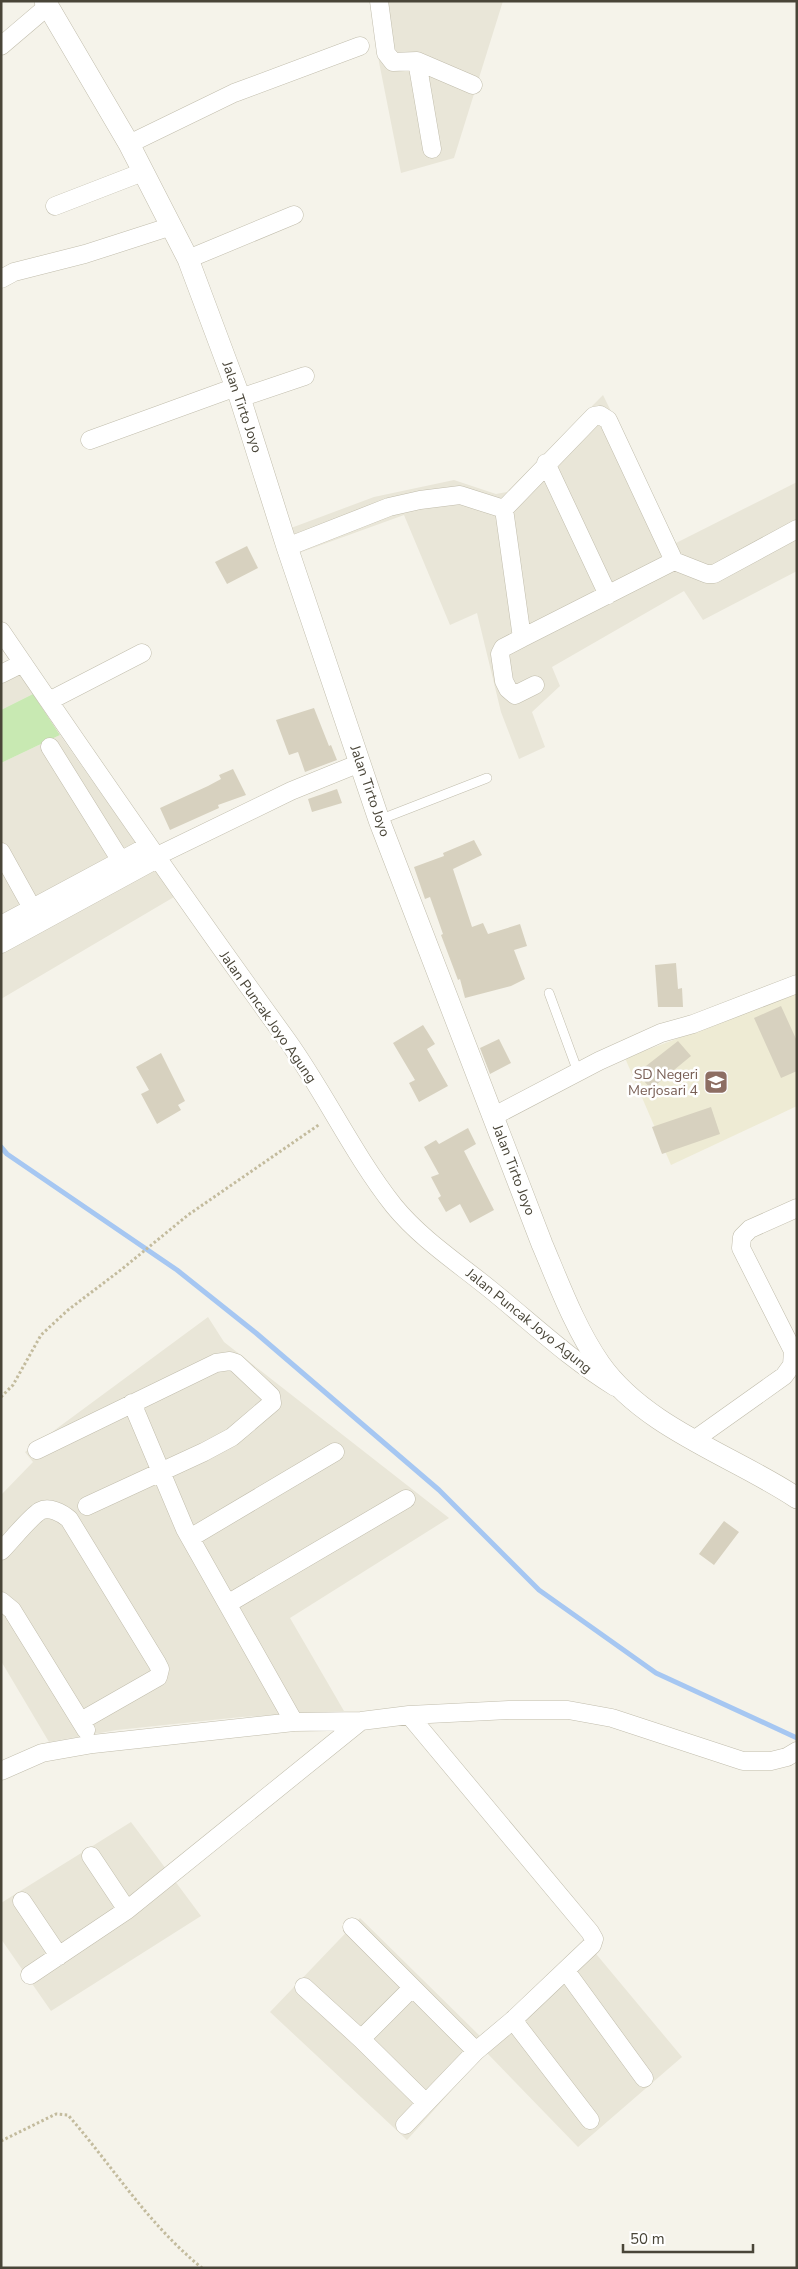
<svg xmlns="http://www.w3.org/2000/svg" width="798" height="2269" viewBox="0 0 798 2269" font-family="'Nunito Sans',sans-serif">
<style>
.residential{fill:#e9e6d8}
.education{fill:#eeebd4}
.green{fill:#c8e9b2}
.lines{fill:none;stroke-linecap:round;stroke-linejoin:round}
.stream{stroke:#a6c7f2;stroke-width:5}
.building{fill:#d7d1bf}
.service-casing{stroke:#c1bdac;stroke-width:10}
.minor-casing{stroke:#c1bdac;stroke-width:19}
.tertiary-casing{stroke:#c1bdac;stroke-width:22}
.path{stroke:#c3bb9d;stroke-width:3;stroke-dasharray:2.5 2.5;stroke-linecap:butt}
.service{stroke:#fff;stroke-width:9}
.minor{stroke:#fff;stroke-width:18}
.tertiary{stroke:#fff;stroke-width:21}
.labels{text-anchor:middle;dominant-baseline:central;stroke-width:5;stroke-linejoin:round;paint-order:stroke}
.street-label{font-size:14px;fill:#494538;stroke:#fff}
.education-label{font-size:14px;fill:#785e54;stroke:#fff;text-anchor:end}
</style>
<rect width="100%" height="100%" fill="#f5f3ea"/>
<path class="residential" d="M371,1H503L454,158L401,173L379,62Z
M603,395L676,543L797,482V571L703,620L684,591L552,667L560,686L532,712L545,747L519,759L501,712L477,613L450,625L404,515L299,553L291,528L374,497L454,480L496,494L507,492Z
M12,661L33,694L1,710V666Z
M60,735L174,897L1,999V763Z
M208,1317L224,1342L449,1518L290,1618L344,1711L241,1717L117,1730L49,1742L1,1661V1495L33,1462L25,1452Z
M131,1822L201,1916L51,2011L1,1939V1903Z
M360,1918L483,2039L587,1943L682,2057L578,2147L486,2052L407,2140L270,2012Z"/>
<path class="education" d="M797,994V1106L671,1165L625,1058Z"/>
<path class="green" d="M33,694L60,735L1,763V710Z"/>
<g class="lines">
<path class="stream" d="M1,1147L7,1154L177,1270L256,1333L439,1490L539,1590L656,1673L797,1738"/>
</g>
<path class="building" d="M247,546L258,568L227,584L215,562Z
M314,708L329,746L331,745L337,760L305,772L298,752L289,755L276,720Z
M233,769L246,795L218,805L219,808L170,830L160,808L208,786L221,779L219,775Z
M337,789L342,803L312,812L308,799Z
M474,840L482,855L453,869L472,927L483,923L488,934L520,924L527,946L514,950L525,979L511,986L465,998L460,979L458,980L441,935L443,934L430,897L425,899L414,867L444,856L443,853Z
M676,963L678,989L682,988L683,1007H658L655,965Z
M781,1006L797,1041V1071L781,1078L754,1018Z
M423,1025L435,1044L427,1049L448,1086L419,1102L409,1083L415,1080L393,1043Z
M499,1039L511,1063L490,1074L480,1048Z
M678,1041L691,1056L651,1089L637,1073Z
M161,1053L185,1101L178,1105L181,1110L157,1124L141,1094L149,1090L136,1067Z
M711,1107L720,1134L662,1154L652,1127Z
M468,1128L476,1144L464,1151L494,1210L470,1223L460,1204L446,1212L438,1198L441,1196L431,1177L439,1174L424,1147L436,1140L439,1144Z
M724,1521L739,1532L714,1565L699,1554Z"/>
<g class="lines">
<g class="service-casing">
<path id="service" d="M379,820L487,778
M549,993L578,1072"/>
</g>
<g class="minor-casing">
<path id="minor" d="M379,1L386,53L393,62L417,61L432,149
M1,46L48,6
M417,61L473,85
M129,144L234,93L360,46
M55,206L143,172
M188,259L294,215
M1,279L14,272L85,254L172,226
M240,398L305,376
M90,440L236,387
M546,463L608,595
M287,547L389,507L420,500L460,495L504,509L594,416L600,415L608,420L674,561L522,638L504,509
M674,561L707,574H714L797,529
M1,631C95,769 189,905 287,1040C325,1093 353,1154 394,1206C421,1239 458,1263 491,1290C533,1324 568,1358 615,1387
M522,638L503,648L500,654L504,681L508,689L515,695L535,685
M1,674L23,663
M49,701L142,653
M50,747L121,861
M1,852L37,917
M155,857L291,791L360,763
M1,925L148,846
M1,944L157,859
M494,1116L599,1061L661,1033L693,1024L797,984
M132,1403L185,1529L294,1722
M694,1440L784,1376L792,1365L793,1351L741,1248L742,1237L750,1229L797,1208
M37,1450L216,1363L230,1361L236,1363L271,1396L272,1403L232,1437L204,1452L87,1506
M190,1538L335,1452
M1,1551C11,1541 29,1518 40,1511C49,1506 62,1513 69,1519L157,1663L160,1669L158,1677L81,1721
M1,1601L12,1610L86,1730
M229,1603L406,1499
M1,1771L42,1753L93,1744L294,1722L361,1721L409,1715L509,1710H568L612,1718L743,1761H771L787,1757L797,1751
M91,1856L127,1910
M22,1901L59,1956
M352,1927L476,2051
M566,1971L644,2078
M30,1975L127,1910L361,1721
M304,1987L361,2039L426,2103
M513,2020L590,2120
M361,2039L412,1988
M405,2125L476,2051L513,2020L592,1945L594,1939L590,1932L409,1715"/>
</g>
<g class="tertiary-casing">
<path id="tertiary" d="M45,1L129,144L188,259L240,398L287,547L379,820L542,1244C559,1284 575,1328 600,1364C645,1428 734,1456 797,1498"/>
</g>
<path class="path" d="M1,1397L13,1385L41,1335L68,1310L122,1269L188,1215L320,1124
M1,2141L56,2114L68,2115C114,2168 147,2223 202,2268"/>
<use href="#service" class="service"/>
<use href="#minor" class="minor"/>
<use href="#tertiary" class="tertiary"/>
</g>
<defs>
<g id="school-square" transform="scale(1.25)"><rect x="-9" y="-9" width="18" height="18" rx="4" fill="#8d6e63" stroke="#fff"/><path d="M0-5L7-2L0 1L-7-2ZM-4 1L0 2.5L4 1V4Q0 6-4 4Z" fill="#fff"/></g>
</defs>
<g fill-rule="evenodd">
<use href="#school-square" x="716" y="1082"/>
</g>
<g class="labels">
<g class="street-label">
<text transform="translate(242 407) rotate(71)">Jalan Tirto Joyo</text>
<text transform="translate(370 791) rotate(71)">Jalan Tirto Joyo</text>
<text transform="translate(268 1017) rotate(55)">Jalan Puncak Joyo Agung</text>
<text transform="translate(514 1170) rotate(69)">Jalan Tirto Joyo</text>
<text transform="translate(529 1321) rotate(39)">Jalan Puncak Joyo Agung</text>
</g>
<g class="education-label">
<text x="698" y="1074">SD Negeri<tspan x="698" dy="16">Merjosari 4</tspan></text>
</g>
</g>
<rect width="798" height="2269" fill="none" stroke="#494538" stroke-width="5"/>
<path d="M623 2244v8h130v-8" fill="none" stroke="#494538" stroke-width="2.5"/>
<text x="630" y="2244" font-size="15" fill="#494538" stroke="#ffffff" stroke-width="4" paint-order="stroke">50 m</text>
</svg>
